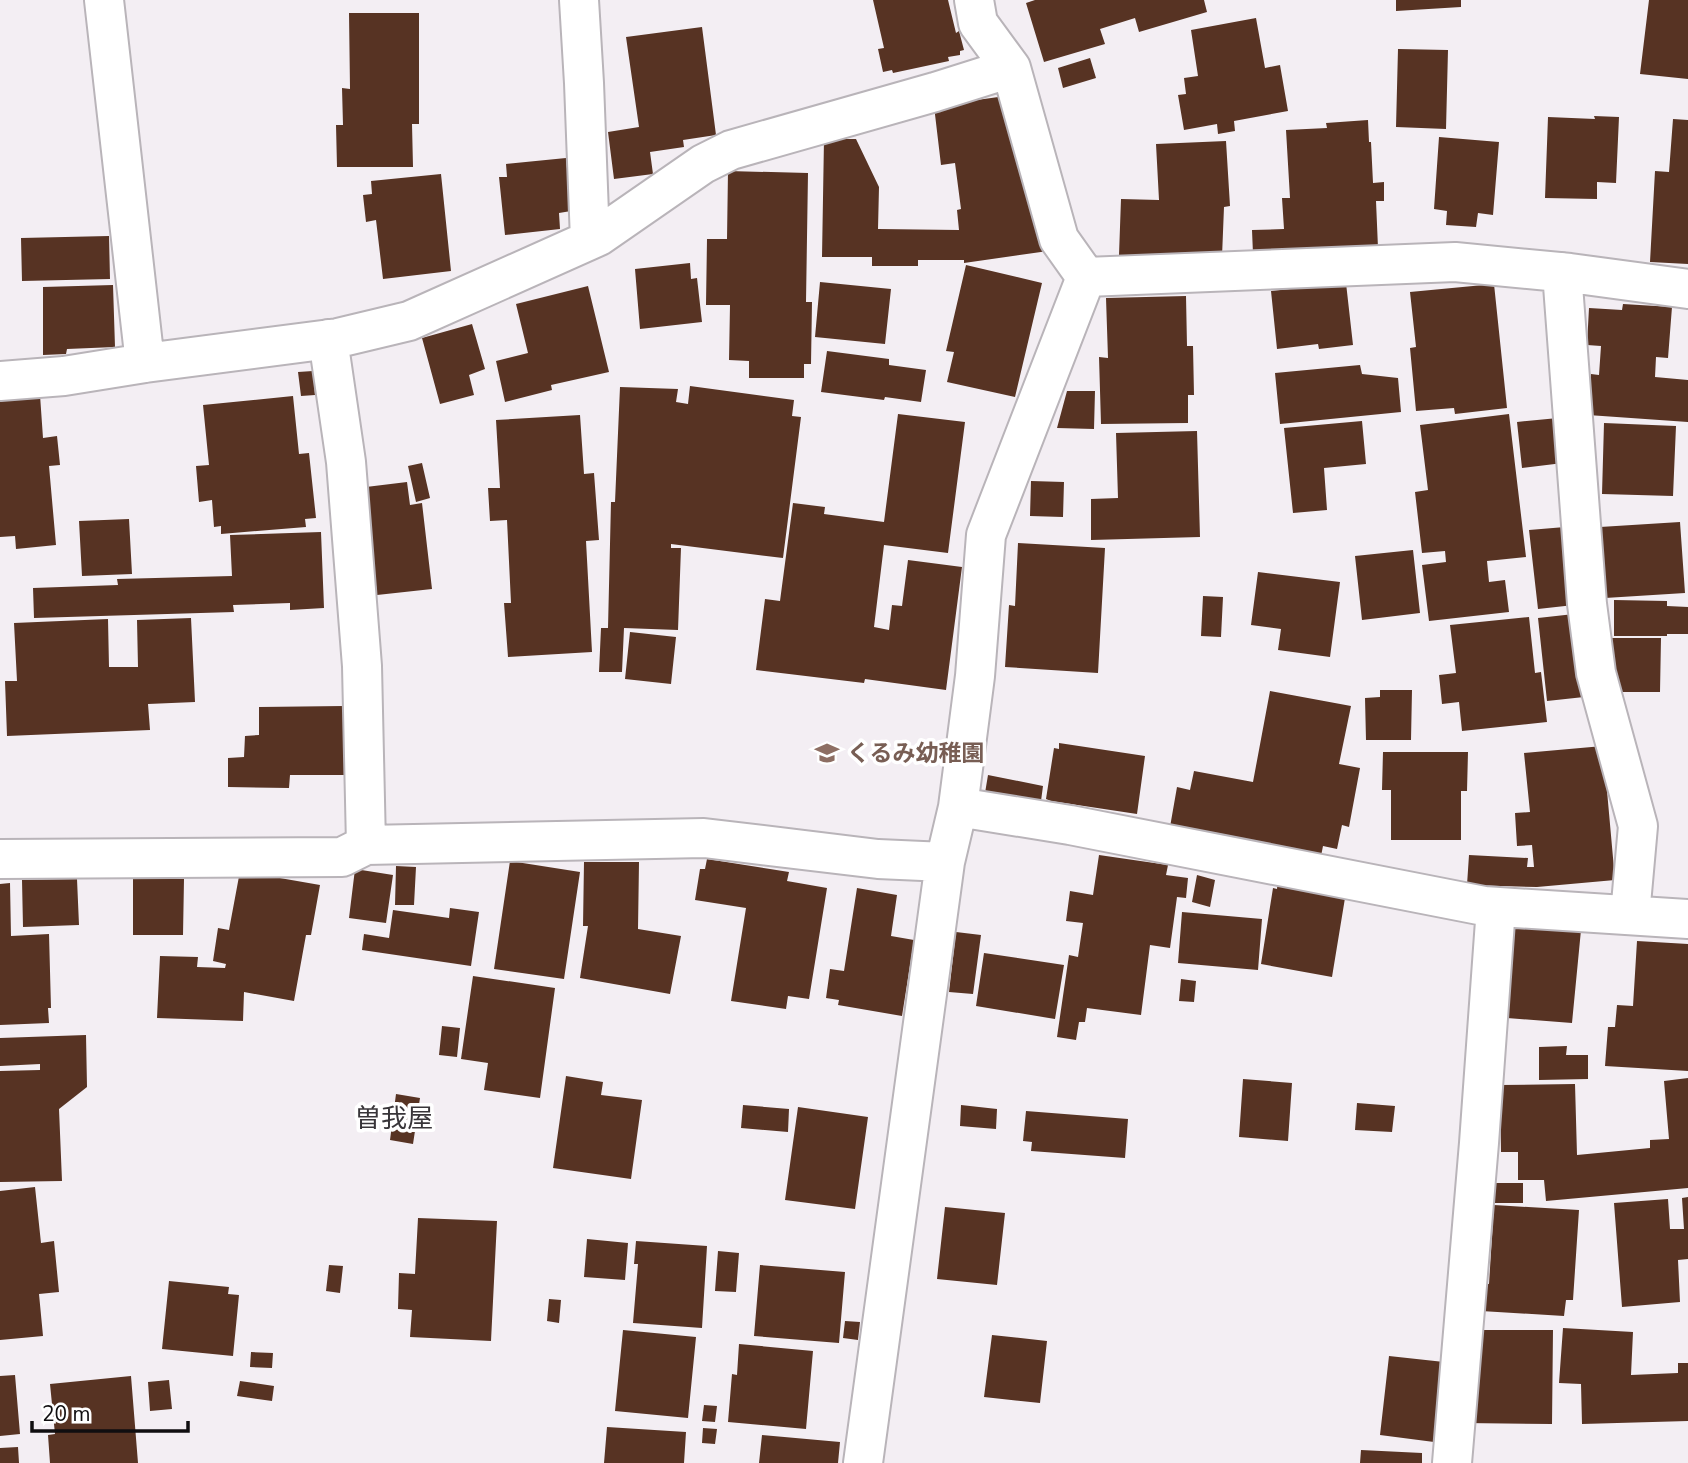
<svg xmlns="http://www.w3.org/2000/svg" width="1688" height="1463" viewBox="0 0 1688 1463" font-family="'Nunito Sans','Noto Sans JP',sans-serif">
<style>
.building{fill:#573323}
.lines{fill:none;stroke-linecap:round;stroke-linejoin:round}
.minor-casing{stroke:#b9b4b9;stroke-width:42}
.minor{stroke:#fff;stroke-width:38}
.labels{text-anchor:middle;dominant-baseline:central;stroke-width:7;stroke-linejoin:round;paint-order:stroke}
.education-label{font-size:23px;font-weight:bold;fill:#785e54;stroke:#fff;text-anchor:start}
.quarter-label{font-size:26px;fill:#383539;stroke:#fff}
</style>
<rect width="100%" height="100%" fill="#f3eef3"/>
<path class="building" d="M873,0H948L956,33L959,31L964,50L960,51V55L948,57L949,61L893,73L892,70L883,72L878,49L884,48Z
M1035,0H1204L1207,12L1139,32L1135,18L1100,29L1105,44L1044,62L1026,3Z
M1396,0H1461V7L1396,11Z
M1649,0H1688V79L1640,74Z
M349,13H419V124H412L413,167H337L336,125H343L342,88L350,89Z
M1256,18L1265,68L1280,65L1288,111L1234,121L1235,131L1218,134L1217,124L1184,130L1178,95L1186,94L1184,78L1198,76L1191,30Z
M702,27L716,135L683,140L684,147L650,152L653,174L614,179L608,132L639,127L626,37Z
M1398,49L1448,50L1446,129L1396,127Z
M1090,58L1096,78L1063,88L1058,68Z
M1020,94L1048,251L964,263V260H918V266H872V257H822L824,139H856L879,187L878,229L959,230L957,210L961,209L955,163L941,165L934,106Z
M1594,116L1619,117L1616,183L1597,182V199L1545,198L1548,117L1595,119Z
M1673,119L1688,120V264L1650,262L1655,171L1669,172Z
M1368,120L1369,142H1371L1373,183L1384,182V201H1376L1378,248L1253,254L1252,230L1284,229L1282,198H1290L1286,130L1327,128L1326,123Z
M1439,137L1499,142L1493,215L1478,213L1476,227L1446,225L1447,211L1434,209Z
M1226,141L1230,206L1224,207L1222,257L1119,255L1121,199L1159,200L1156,144Z
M566,158L571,211L559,213L560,229L505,235L499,177H507L506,164Z
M728,171L808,173L806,302H812L811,364H804V378H749V361L729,360L730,305H706L707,239H727Z
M441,174L451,271L383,279L376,220L366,222L363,195L372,194L371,181Z
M109,236L110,279L22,281L21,238Z
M690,263L691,279L697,278L702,322L640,329L635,269Z
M966,265L1042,283L1015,397L947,382L954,352L946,351Z
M820,282L891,289L885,344L815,337Z
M1346,283L1353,345L1319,349L1318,344L1277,349L1271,291Z
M1494,284L1507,408L1455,414L1454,408L1416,411L1410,348L1416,347L1410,292Z
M113,285L115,347L67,349L66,354L43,355V287Z
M588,286L609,372L551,385L552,390L505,402L496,361L528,353L516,304Z
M1186,296L1187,346H1193L1194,395H1188V423L1101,424L1099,357L1108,358L1106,298Z
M1623,304L1672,307L1668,358L1656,357L1655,377L1688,380V422L1588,415L1591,374L1599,375L1601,346L1587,345L1589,308L1622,310Z
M472,324L485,369L469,375L474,395L440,404L422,338Z
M827,351L889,359V365L926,370L921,402L885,397L884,400L821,392Z
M1360,365L1362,374L1398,378L1401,412L1280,424L1275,373Z
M313,371L315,395L301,396L298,372Z
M690,386L794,400L792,416L801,417L783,558L671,544V548H681L678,630L624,628L622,672H599L601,628H608L611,502H615L620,387L678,389L676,402L688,404Z
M1067,391H1095L1094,429L1057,428Z
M40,395L43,438L57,436L60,465L49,466L56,545L16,549L15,536L0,537V399Z
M293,396L299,454L309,453L316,518L305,519L306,527L221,534V526L214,527L212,500L199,502L196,466L209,465L203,405Z
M898,414L965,422L948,553L884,545L874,627L889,630L892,605L902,606L908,560L962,567L946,690L865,679L864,683L756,670L765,599L780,601L793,503L825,507L824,514L884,522Z
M1509,414L1526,557L1487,561L1489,582L1505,580L1509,612L1429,621L1422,565L1446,562L1445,551L1422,553L1415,492L1428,490L1420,425Z
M580,415L584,474L594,473L599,540L586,541L592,652L508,657L504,603H511L507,520L490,521L488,488H500L496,420Z
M1558,418L1563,463L1522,468L1517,422Z
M1362,421L1366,464L1324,468L1327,510L1293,513L1284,428Z
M1604,423L1676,426L1673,496L1602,494Z
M1197,431L1200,537L1091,540V499L1118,498L1116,433Z
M422,463L430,498L416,502L408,466Z
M1031,481L1064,482L1063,517L1030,516Z
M407,482L410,505L422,503L432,589L377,595L366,487Z
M129,519L132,574L82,576L79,521Z
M1680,522L1685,593L1605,598L1600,527Z
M1565,527L1574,605L1538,609L1529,530Z
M321,532L324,608L290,610V603L233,605L234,612L34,618L33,588L118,585L117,579L232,576L230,535Z
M1018,543L1105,548L1098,673L1005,667L1009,605L1015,606Z
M1413,550L1420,613L1362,620L1355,556Z
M1258,572L1340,582L1330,657L1278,650L1281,629L1251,625Z
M1203,596L1223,597L1221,637L1201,636Z
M1614,600L1667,601V606L1688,607V634H1667V636H1614Z
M1574,614L1584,697L1547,701L1538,618Z
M1529,617L1535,673L1541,672L1547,722L1462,731L1459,702L1442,704L1439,675L1456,673L1450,625Z
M191,618L195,702L148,704L150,730L7,736L5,681H17L14,623L108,619L109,667H138L137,620Z
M630,632L676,637L671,684L625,679Z
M1608,638H1661L1660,692H1619Z
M1380,690H1412L1411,740H1366L1365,698L1380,697Z
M1270,691L1351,706L1339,764L1360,768L1349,827L1342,825L1337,849L1323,846L1321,856L1170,827L1177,787L1190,790L1194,771L1253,782Z
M344,706L345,775H290L289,788L228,787V758L244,757L245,736L259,735V707Z
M1059,743L1145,756L1137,814L1051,801L1046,799L1054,748L1059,749Z
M1603,746L1615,880L1537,887L1467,885L1469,855L1528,858L1527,867H1534L1532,845L1517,846L1515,813L1530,812L1524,753Z
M1383,752H1468L1467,791H1461V840H1391V790H1382Z
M988,775L1043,786L1041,801L985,793Z
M1099,855L1168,865L1166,875L1188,878L1186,898L1177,897L1170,948L1150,945L1141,1015L1087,1008L1085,1022H1079L1076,1040L1057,1037L1069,955L1078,957L1083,923L1066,921L1070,891L1093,895Z
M707,859L789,872L787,881L827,888L809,999L788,996L786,1009L731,1001L746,908L695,900L700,869H705Z
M510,861L580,872L564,979L494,969Z
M584,862H639L638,929L681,936L670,994L580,978L588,926H583Z
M396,866L416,867L414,905H395Z
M355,869L393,875L386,923L349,918Z
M240,871L320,885L311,935H306L294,1001L244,992L243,1021L157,1018L160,956L198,957L197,967L225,968L226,964L213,961L218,928L229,930Z
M1197,875L1215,880L1210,907L1192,902Z
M77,879L79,925L23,927L22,880Z
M133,879H184L183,935H133Z
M1278,880L1339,890L1338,897L1345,898L1332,977L1261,964L1273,888L1277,889Z
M10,883L11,936L49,934L51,1008H48L49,1023L0,1025V884Z
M857,888L897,895L891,936L914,940L902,1016L838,1005L839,1000L826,998L830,969L844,971Z
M450,908L479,912L471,966L362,950L364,934L389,938L393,910L449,918Z
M1182,912L1262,919L1258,970L1178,963Z
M1514,925L1581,930L1572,1023L1507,1018Z
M956,932L981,935L973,994L949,992Z
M1637,941L1688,944V1071L1605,1066L1608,1027H1615L1617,1005L1633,1006Z
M984,953L1064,965L1055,1019L976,1006Z
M473,976L555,988L540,1098L484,1090L488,1063L461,1059Z
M1181,979L1196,981L1194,1002L1179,1001Z
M442,1026L460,1028L457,1057L439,1055Z
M86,1035L87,1087L59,1109L62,1181L0,1182V1071L40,1070V1064L0,1066V1038Z
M1567,1046L1566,1055H1588V1079L1539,1080V1047Z
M566,1076L603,1082L601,1095L642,1100L631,1179L553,1168Z
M1688,1078V1188L1546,1201L1544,1180H1518V1152H1501L1500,1085L1575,1084L1577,1155L1650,1148V1140L1669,1139L1664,1081Z
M1243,1079L1292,1083L1288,1141L1239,1137Z
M396,1094L420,1098L413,1144L390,1140Z
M1357,1103L1395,1106L1392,1132L1355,1130Z
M743,1105L789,1109L788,1132L741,1128Z
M961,1105L997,1109L996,1129L960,1126Z
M798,1107L868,1117L855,1209L785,1200Z
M1026,1111L1128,1119L1125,1158L1031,1151L1032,1142L1023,1141Z
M1488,1183H1523V1203H1489Z
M35,1187L41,1243L54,1241L59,1292L39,1294L43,1336L0,1340V1191Z
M1688,1197V1259L1678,1260L1680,1302L1622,1307L1614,1203L1668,1199L1670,1229H1684L1682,1198Z
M1494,1205L1579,1210L1573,1300H1566L1564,1316L1481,1311L1482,1283L1489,1284Z
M945,1207L1005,1213L997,1285L937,1279Z
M418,1218L497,1221L491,1341L410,1337L412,1310L398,1309L399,1273L415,1274Z
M587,1239L628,1243L625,1280L584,1277Z
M636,1241L707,1246L702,1328L633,1323L638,1264H634Z
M718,1251L739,1253L736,1292L715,1291Z
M329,1265L343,1266L340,1293L326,1291Z
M760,1265L845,1272L839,1343L754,1336Z
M169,1281L229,1287L228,1294L239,1295L233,1356L162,1349Z
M549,1299L561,1300L559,1323L547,1321Z
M845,1321L860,1322L858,1340L843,1338Z
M1563,1328L1633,1332L1631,1375L1678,1373V1363H1688V1421L1582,1424L1581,1384L1559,1383Z
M623,1330L696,1337L688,1418L615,1411Z
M1478,1330H1553L1552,1424L1464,1423V1401H1477Z
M992,1335L1047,1341L1040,1403L984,1397Z
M739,1344L813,1351L806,1429L728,1422L732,1374L737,1375Z
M251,1352L273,1353L272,1368L250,1367Z
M1389,1356L1444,1362L1434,1442L1380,1435Z
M15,1375L20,1434L0,1436V1376Z
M131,1376L138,1463H50L48,1435L55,1434L50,1384Z
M169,1380L172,1409L150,1411L148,1382Z
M240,1381L274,1386L272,1401L237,1396Z
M704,1405L717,1406L715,1422L702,1421Z
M607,1427L686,1432L684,1463H604Z
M703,1428L717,1429L715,1444L702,1443Z
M762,1435L840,1442L838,1463H759Z
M18,1447L19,1463H0V1448Z
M1361,1450L1422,1453V1463H1360Z"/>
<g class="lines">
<g class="minor-casing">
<path id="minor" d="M104,0L145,363
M579,0L584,83L590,240
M974,0L978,23L1011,68L1059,239L1086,277
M1562,272L1587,604L1596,673L1638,826L1630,915
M1086,277L1455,262L1570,273L1688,289
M328,339L346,462L362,666L366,845
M0,381L64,376L145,363L338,338L409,321L599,236L703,164L731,150L935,92L1011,68
M958,807L1070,825L1484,906L1688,919
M0,859L342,857L366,845L704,838L878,859L945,862
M863,1463L945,862L958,807L975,676L986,535L1086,277
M1452,1463L1479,1143L1496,907"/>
</g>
<use href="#minor" class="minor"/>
</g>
<defs>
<g id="school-bare" transform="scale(1.89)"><path d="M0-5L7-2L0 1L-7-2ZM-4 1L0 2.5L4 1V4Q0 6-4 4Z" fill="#8d6e63" stroke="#fff" stroke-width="2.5" paint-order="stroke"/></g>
</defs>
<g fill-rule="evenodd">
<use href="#school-bare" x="827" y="753"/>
</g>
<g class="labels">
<g class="education-label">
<text x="847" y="753">くるみ幼稚園</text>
</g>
<g class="quarter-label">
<text x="394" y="1118">曽我屋</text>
</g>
</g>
<path d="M32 1421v10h156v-10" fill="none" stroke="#100e10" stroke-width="3.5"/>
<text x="42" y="1421" font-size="21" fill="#100e10" stroke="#ffffff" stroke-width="5" paint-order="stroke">20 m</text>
</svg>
